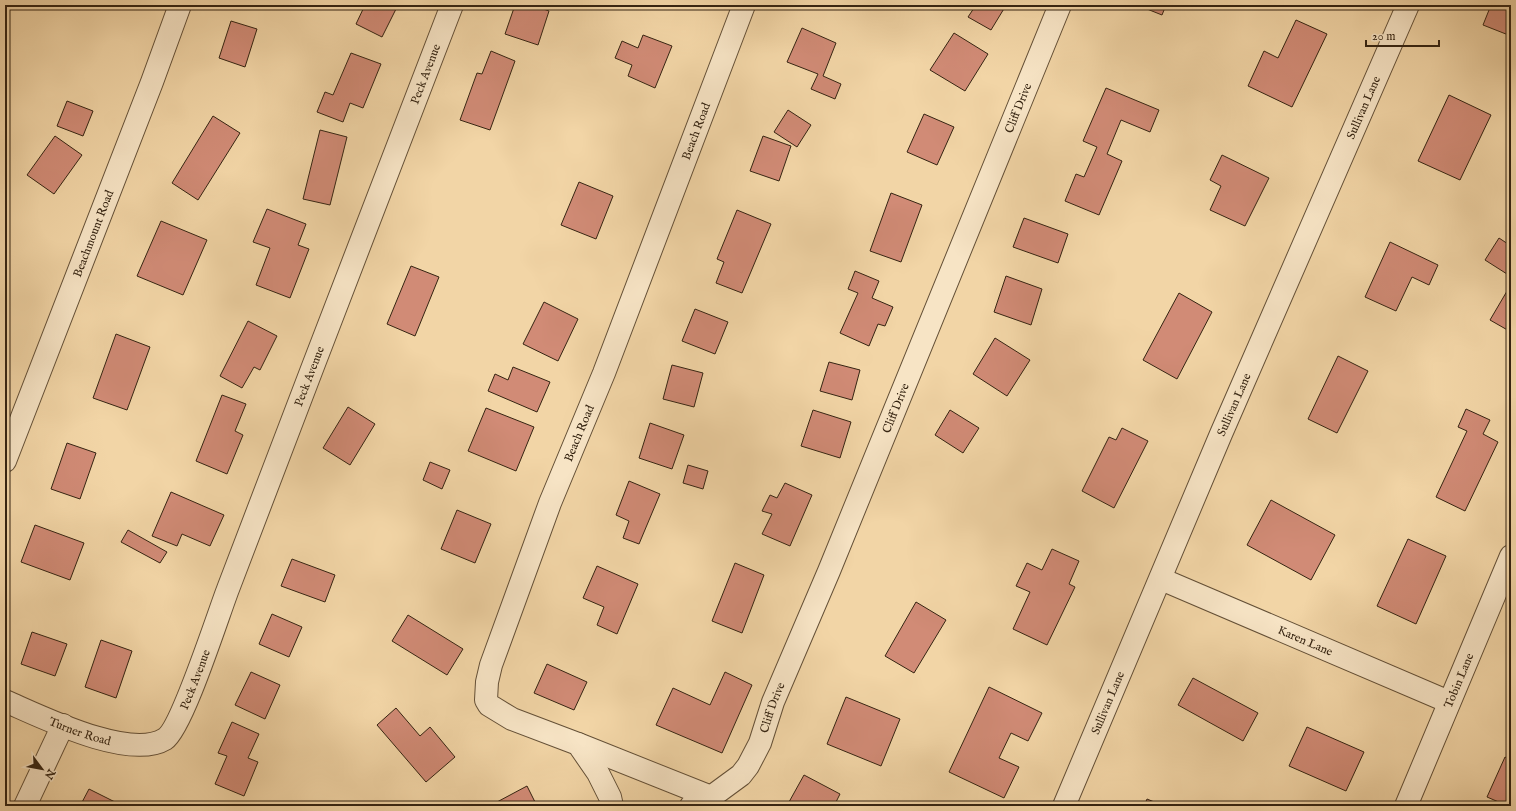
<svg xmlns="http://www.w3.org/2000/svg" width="1516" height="811" viewBox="0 0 1516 811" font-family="'IM FELL English',serif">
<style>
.building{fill:#d18b76;stroke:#352412}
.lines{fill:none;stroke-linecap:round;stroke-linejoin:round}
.minor-casing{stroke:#645037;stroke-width:24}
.minor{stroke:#f7e4c5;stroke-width:22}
.labels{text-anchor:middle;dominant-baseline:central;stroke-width:3.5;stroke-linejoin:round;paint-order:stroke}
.street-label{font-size:12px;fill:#352412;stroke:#f7e4c5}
</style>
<rect width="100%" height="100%" fill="#f2d5a6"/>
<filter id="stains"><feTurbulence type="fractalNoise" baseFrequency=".005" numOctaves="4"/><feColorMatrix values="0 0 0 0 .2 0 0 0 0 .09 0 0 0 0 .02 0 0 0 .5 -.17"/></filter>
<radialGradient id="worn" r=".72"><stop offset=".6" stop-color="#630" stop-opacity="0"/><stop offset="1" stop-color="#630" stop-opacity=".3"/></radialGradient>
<path class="building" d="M365,5H398L382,37L356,24Z
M515,5H533L549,11L538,45L505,34Z
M968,5H1002L1005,7L991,30L968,17L974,8Z
M1137,5H1166L1162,15Z
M1491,5H1511V36L1483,25Z
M1296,20L1327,34L1292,107L1248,86L1264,51L1278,58Z
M231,21L257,29L245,67L219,58Z
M802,28L836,43L823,76L841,84L835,99L811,89L818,74L787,62Z
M954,33L988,54L965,91L930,70Z
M643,35L672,46L655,88L628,76L632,65L615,58L622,41L638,48Z
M491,51L515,61L490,130L460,120L477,73L482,74Z
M351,53L381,64L363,108L350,103L343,122L317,112L325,92L333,95Z
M1106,88L1159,110L1150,132L1121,120L1107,154L1122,161L1099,215L1065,201L1076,174L1084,177L1097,147L1083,141Z
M1449,95L1491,115L1460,180L1418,161Z
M67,101L93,111L83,136L57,126Z
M788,110L811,125L797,147L774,132Z
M924,114L954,127L937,165L907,152Z
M213,116L240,133L198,200L172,183Z
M320,130L347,137L330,205L303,199Z
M55,136L82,155L54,194L27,175Z
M763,136L791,146L779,181L750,171Z
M1222,155L1269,178L1245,226L1210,210L1221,186L1210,180Z
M579,182L613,196L596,239L561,225Z
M891,193L922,205L901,262L870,251Z
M267,209L306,224L298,245L309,249L290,298L256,285L270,248L253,242Z
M737,210L771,224L742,293L716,283L724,262L717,259Z
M1024,218L1068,234L1058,263L1013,247Z
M161,221L207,240L183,295L137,276Z
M1499,238L1511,246V267L1507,274L1485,260Z
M1390,242L1438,265L1429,285L1412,277L1396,311L1365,297Z
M411,266L439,277L415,336L387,324Z
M855,271L879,281L872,298L893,307L885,326L878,324L869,346L840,333L858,293L848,289Z
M1006,276L1042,289L1031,325L994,312Z
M1510,286L1511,287V332L1490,320Z
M1179,293L1212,312L1177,379L1143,360Z
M544,302L578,319L558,361L523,344Z
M695,309L728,322L715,354L682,341Z
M248,321L277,336L260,370L254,367L242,388L220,376Z
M116,334L150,347L127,410L93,398Z
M995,338L1030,360L1007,396L973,374Z
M1338,356L1368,371L1337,433L1308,419Z
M829,362L860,370L852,400L820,391Z
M672,365L703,373L694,407L663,399Z
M513,367L550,382L537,412L488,391L495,374L508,380Z
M222,395L246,404L235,431L243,435L227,474L196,461Z
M348,407L375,424L350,465L323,448Z
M486,408L534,427L516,471L468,451Z
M1466,409L1490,420L1483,434L1498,442L1465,511L1436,497L1467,431L1458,427Z
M813,410L851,422L840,458L801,446Z
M950,410L979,428L963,453L935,435Z
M650,423L684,435L672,469L639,458Z
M1122,428L1148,441L1114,508L1082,491L1109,437L1116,440Z
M67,443L96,453L80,499L51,489Z
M430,462L450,470L442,489L423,480Z
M688,465L708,471L703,489L683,483Z
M629,481L660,494L639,544L623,538L629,521L616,515Z
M785,483L812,495L790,546L762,534L772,514L762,511L770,495L777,498Z
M171,492L224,515L210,546L182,534L177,546L152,536Z
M1271,500L1335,535L1311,580L1247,545Z
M457,510L491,524L475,563L441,549Z
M35,525L84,543L70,580L21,562Z
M128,530L167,552L160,563L121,542Z
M1408,539L1446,556L1416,624L1377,606Z
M1052,549L1079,561L1069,584L1075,587L1047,645L1013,629L1030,592L1016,586L1027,563L1042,570Z
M292,559L335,575L325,602L281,586Z
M735,563L764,575L742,633L712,621Z
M597,566L638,584L617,634L597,625L604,607L583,598Z
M916,602L946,620L914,673L885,656Z
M272,614L302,627L289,657L259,644Z
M408,615L463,649L447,675L392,641Z
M32,632L67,644L55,676L21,664Z
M101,640L132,651L116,698L85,687Z
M547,664L587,682L574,710L534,693Z
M251,672L280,685L265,719L235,705Z
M725,672L752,685L722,753L656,725L673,688L710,705Z
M1193,678L1258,713L1243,741L1178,705Z
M989,687L1042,713L1028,741L1011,733L999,758L1019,767L1004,798L949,772Z
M846,697L900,719L881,766L827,744Z
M396,708L420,736L430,727L455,757L426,782L377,725Z
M232,722L259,734L248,758L258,762L244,796L215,784L227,756L218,753Z
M1307,727L1364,752L1346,791L1289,766Z
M1505,757L1511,760V806H1508L1487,797Z
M804,775L840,794L834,806H797L789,802Z
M527,786L537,806H499L497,802Z
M89,789L123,806H80Z
M1147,799L1164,806H1144Z"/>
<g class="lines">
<g class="minor-casing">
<g id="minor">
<path id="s1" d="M5,461L152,82L180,5"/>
<path id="s2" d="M1161,579L1449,702"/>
<path id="s3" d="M5,701C40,716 129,761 165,739C182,728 218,615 228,589C302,394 377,200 452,5"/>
<path d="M578,744L711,797"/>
<path d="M25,806L63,725"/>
<path id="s4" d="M612,806L610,797L598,773L578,744L512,719L489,705L486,700L487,682L491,665L550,503L604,373L744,5"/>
<path id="s5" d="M691,806L711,797L741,775L748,766L760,743L773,702L829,571L1060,5"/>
<path id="s6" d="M1064,806L1221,434L1408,5"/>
<path id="s7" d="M1406,806L1511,556"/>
</g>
</g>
<use href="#minor" class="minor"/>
</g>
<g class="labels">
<g class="street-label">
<text stroke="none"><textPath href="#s3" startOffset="884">Peck Avenue</textPath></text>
<text stroke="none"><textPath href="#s5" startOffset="782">Cliff Drive</textPath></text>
<text stroke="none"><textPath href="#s6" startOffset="760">Sullivan Lane</textPath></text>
<text stroke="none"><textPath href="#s4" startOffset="782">Beach Road</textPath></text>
<text stroke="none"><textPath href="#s1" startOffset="244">Beachmount Road</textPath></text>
<text stroke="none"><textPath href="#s3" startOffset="560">Peck Avenue</textPath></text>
<text stroke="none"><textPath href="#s6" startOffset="436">Sullivan Lane</textPath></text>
<text stroke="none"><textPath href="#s5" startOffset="458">Cliff Drive</textPath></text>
<text stroke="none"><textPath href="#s4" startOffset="458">Beach Road</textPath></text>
<text stroke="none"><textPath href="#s2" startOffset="157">Karen Lane</textPath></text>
<text stroke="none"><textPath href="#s3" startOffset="236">Peck Avenue</textPath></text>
<text stroke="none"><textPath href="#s7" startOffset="136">Tobin Lane</textPath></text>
<text stroke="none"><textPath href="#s6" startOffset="112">Sullivan Lane</textPath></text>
<text stroke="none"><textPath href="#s5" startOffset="134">Cliff Drive</textPath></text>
<text stroke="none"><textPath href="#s3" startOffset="81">Turner Road</textPath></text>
</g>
</g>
<rect width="1516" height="811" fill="none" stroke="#f2d5a6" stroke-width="20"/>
<rect x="6" y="6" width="1504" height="799" fill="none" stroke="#352412" stroke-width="2"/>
<rect x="10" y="10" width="1496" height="791" fill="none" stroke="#352412"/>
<g transform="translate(42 769) rotate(122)" stroke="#f7e4c5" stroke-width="3" paint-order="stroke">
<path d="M0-3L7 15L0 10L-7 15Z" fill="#352412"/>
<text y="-6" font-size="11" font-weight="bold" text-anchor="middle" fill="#352412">N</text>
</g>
<path d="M1366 40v6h73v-6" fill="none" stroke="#352412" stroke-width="2"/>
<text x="1372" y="40" font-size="12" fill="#352412" stroke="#f7e4c5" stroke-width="3" paint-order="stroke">20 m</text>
<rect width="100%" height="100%" filter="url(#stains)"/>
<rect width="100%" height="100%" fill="url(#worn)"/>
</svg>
